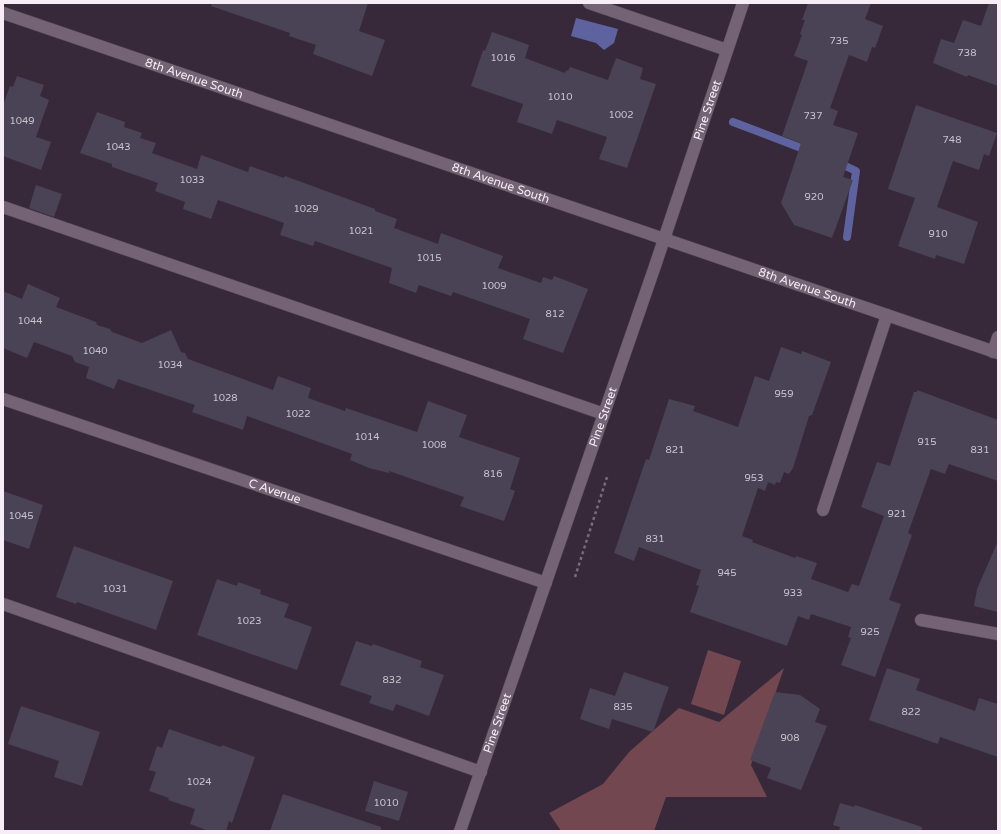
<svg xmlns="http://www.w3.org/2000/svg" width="1001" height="834" viewBox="0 0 1001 834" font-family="'Varela Round',sans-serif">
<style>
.green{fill:#72474f}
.water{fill:#5e63a0}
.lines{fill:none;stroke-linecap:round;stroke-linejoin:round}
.stream{stroke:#5e63a0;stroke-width:8}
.building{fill:#4a4356}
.lane-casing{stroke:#524654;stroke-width:13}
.street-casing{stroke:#524654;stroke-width:13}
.path{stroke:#786c7a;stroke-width:2.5;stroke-dasharray:3 3;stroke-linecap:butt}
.lane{stroke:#736375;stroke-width:12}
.street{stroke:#736375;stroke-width:12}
.labels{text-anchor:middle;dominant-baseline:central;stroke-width:4;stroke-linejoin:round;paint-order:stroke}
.number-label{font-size:10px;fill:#cbc2cf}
.street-label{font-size:12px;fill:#f6edf7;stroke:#1b141c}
</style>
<rect width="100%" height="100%" fill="#372939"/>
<path class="green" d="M708,650L741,661L724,715L691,704Z
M784,668L751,765L767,797H666L654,831H561L549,813L603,784L629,752L679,708L719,722Z"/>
<path class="water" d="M576,18L618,29L614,43L604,50L596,43L571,36Z"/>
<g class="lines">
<path class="stream" d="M733,122L809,151
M837,162L856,171L847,237"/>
</g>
<path class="building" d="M212,3H368L359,31L385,40L372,76L313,54L316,45L289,36L290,33L211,6Z
M808,3H871L865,19L883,26L875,48L872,47L867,62L849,55L830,108L838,111L833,125L858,133L843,177L853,180L832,238L794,225L781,203L801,143L782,136L808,61L794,56L802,35L800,34L805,20H802Z
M989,3H998V86L968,75L967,77L933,63L941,39L954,43L963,20L981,26Z
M492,32L529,45L525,58L565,73L566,70L568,71L570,67L608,80L616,58L643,68L640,79L656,84L627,168L599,159L607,137L557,120L552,134L517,122L523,104L471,86L483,50L485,51Z
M17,76L44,85L40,96L49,100L36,137L51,142L41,170L3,156V105L10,86L13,87Z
M916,105L997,133L989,156L984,154L979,170L953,161L937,207L978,222L964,264L936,255L935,259L898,246L915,198L888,189Z
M97,112L125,122L124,127L142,133L140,138L156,143L152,153L197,169L201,155L248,172L250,166L284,178L285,176L375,209V211L397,219L394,228L438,244L441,233L503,256L498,268L541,283L543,277L552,280L554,276L588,289L563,353L523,339L530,319L453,292L451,296L419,285L416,293L389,283L392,268L315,241L313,246L280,235L284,223L218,200L211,219L183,209L185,202L155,191L158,183L112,167V164L80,153Z
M36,185L62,194L54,217L29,208Z
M28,284L60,298L56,307L96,322L97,325L110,329L112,332L142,343L171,330L181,352L185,353L188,359L273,390L278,376L311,388L308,398L345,411L346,408L417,432L428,401L467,415L459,437L520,458L510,489L515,491L504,521L460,506L464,497L389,471V473L369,468L350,460L352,454L247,416L243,430L192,412L195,405L118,379L114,389L86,378L89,367L75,362L72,356L34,342L27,358L3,348V291L22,299Z
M781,347L801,354L802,351L831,362L812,415L809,416L793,468L789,474L784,472L780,483L776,482L775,485L768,482L765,491L758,488L742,536L753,540L752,542L795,558L796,556L817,563L811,579L848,592L852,584L859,586L884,516L861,507L877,462L890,466L914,392H917V390L998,420V481L949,464L945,474L931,469L908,533L912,535L889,600L901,604L875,677L841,665L851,638L848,637L851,627L811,614L809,620L798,616L787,646L690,612L699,586L696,585L701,570L639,547L634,561L614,553L646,459L649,460L669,399L695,406L693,411L738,427L755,376L769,381Z
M3,491L43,505L29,549L3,540Z
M998,541V612L974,606L977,589Z
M74,546L173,581L156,630L77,602L76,604L56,597Z
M217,579L237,586L238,582L261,590L260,594L289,604L284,617L312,627L297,670L197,635Z
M356,641L372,646L373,644L422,661L420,667L444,675L429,716L396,704L393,711L369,703L372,696L340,685Z
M887,668L920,679L916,690L975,711L979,698L998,704V757L940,737L938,744L869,720Z
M624,672L669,687L653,732L612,719L609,729L580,719L590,688L615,696Z
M775,692L800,695L820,709L815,722L827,726L801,790L767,778L771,768L750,760Z
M21,706L100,732L82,786L54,777L59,761L8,744Z
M169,729L221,747L222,745L255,757L232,823L229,821L226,831H209L190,824L195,809L168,800L169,798L149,791L156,772L149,770L157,746L162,748Z
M374,781L408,792L399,821L365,811Z
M283,794L381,827V831H270Z
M840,803L854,807L855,805L922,827V831H839L840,827L833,825Z"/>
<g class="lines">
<g class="lane-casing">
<path id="lane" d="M589,3L727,50
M3,207L604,414
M823,510L887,315
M3,604L481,772
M921,620L998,634"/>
</g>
<g class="street-casing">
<g id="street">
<path id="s1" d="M3,13L998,353"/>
<path d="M993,352L998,337"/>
<path id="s2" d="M3,399L546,583"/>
<path id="s3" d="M460,831L655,266L743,3"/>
</g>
</g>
<path class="path" d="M575,577L608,474"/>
<use href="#lane" class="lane"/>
<use href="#street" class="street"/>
</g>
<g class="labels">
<g class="number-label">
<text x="839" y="41">735</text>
<text x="967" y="53">738</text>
<text x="503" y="58">1016</text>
<text x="560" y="97">1010</text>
<text x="621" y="115">1002</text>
<text x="813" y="116">737</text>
<text x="22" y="121">1049</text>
<text x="952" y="140">748</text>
<text x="118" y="147">1043</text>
<text x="192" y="180">1033</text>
<text x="814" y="197">920</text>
<text x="306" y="209">1029</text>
<text x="361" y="231">1021</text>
<text x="938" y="234">910</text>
<text x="429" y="258">1015</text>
<text x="494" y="286">1009</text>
<text x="555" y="314">812</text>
<text x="30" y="321">1044</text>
<text x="95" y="351">1040</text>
<text x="170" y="365">1034</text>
<text x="784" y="394">959</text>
<text x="225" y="398">1028</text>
<text x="298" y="414">1022</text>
<text x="367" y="437">1014</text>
<text x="927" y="442">915</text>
<text x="434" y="445">1008</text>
<text x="675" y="450">821</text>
<text x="980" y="450">831</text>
<text x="493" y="474">816</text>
<text x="754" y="478">953</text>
<text x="897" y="514">921</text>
<text x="21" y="516">1045</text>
<text x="655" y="539">831</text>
<text x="727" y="573">945</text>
<text x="115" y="589">1031</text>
<text x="793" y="593">933</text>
<text x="249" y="621">1023</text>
<text x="870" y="632">925</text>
<text x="392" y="680">832</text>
<text x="623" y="707">835</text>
<text x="911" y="712">822</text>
<text x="790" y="738">908</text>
<text x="199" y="782">1024</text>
<text x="386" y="803">1010</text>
</g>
<g class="street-label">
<text stroke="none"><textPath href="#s1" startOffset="202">8th Avenue South</textPath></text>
<text stroke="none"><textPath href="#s3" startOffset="762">Pine Street</textPath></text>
<text stroke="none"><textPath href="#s1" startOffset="526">8th Avenue South</textPath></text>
<text stroke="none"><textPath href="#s1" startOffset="850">8th Avenue South</textPath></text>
<text stroke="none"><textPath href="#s3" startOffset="438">Pine Street</textPath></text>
<text stroke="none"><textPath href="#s2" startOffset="287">C Avenue</textPath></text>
<text stroke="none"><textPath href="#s3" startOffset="114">Pine Street</textPath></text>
</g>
</g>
<rect width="1001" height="834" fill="none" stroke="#f6edf7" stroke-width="8"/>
</svg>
